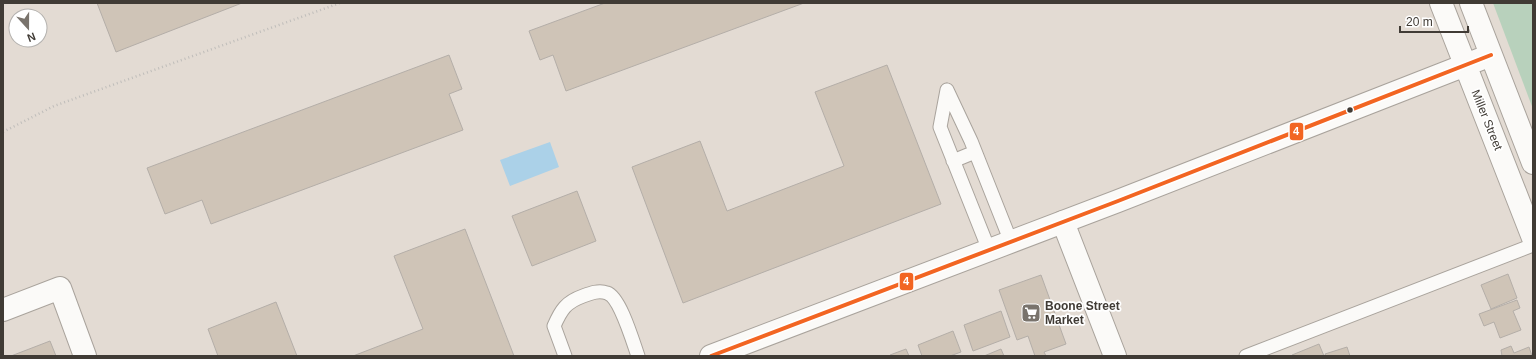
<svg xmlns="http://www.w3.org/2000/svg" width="1536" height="359" viewBox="0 0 1536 359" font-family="Arial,sans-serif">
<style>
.green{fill:#b8d1bc}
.water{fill:#abd1e8}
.building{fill:#cfc4b7;stroke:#b4aea8}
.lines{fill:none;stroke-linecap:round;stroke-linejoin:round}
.lane-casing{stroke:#a9a39c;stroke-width:15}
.street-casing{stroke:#a9a39c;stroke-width:24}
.secondary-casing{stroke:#a9a39c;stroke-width:24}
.path{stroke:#bfbdba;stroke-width:2.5;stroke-dasharray:1 3;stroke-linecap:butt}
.lane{stroke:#fbfaf8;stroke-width:13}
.street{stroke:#fbfaf8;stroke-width:22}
.secondary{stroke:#fbfaf8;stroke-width:22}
.bus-1-casing{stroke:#fff;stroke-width:7}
.bus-1{stroke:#f26522;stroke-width:4}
.bus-dot{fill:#403b35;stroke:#fff;stroke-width:1.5}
.labels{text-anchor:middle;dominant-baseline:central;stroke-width:3.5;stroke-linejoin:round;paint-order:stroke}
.street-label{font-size:12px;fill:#403b35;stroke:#fff}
.poi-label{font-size:12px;font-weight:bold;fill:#403b35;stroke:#fff;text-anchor:start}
.line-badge{stroke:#fff;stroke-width:1.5}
.badge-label{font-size:11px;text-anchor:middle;font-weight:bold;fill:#fff}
</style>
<rect width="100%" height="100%" fill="#e3dbd3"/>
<path class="green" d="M1493,3H1533V109Z"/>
<path class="water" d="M550,142L559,167L510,186L500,160Z"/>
<path class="building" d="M97,3H242L116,52Z
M605,3H804L566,91L553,55L540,60L529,31Z
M449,55L462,89L449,94L463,130L211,224L202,200L165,214L147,168Z
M887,65L941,204L683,303L632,167L700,141L727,211L844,166L815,92Z
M577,191L596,241L532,266L512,216Z
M465,229L514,356H353L423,329L394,256Z
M1508,274L1517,298L1491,309L1481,285Z
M1041,275L1066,344L1044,352L1046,356H1035L1028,336L1017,340L999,290Z
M1517,300L1520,308L1513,311L1521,330L1500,338L1494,322L1484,326L1479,314Z
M276,302L297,356H218L208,329Z
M1001,311L1010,337L973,351L964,325Z
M953,331L961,352L950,356H922L918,345Z
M50,341L56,356H11Z
M1319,344L1324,356H1292V355Z
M1511,346L1514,353L1529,347L1532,356H1502L1501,350Z
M1347,347L1350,356H1326L1325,354Z
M906,349L909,356H891L890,355Z
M1001,349L1004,356H984Z"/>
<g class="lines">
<g class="lane-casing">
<path id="lane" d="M947,90L940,127L989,250
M947,90L971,141L1011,242
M953,161L975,152
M565,356L554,326C561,310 566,302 583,296C591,293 599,290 607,293C620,297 633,342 638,356
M1246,356L1533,245"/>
</g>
<g class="street-casing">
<path id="street" d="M1063,222L1115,356
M3,310L60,288L85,356"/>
</g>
<g class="secondary-casing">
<path id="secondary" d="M1441,3L1533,238
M1471,3L1533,163
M711,356L1118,201L1491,55"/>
</g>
<path class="path" d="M3,132L54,106L340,3"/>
<use href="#lane" class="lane"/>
<use href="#street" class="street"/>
<use href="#secondary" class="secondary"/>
<g class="bus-1-casing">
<path id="bus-1" d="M711,356L1118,201L1491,55"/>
</g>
<use href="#bus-1" class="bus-1"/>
</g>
<defs>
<g id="supermarket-square" transform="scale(1)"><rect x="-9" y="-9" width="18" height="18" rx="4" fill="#79736c" stroke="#fff"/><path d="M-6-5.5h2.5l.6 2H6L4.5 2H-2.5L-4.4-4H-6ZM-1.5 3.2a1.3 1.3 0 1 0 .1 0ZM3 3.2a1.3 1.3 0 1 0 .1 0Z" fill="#fff"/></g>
</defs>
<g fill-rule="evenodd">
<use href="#supermarket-square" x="1031" y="313"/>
</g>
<circle class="bus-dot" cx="1350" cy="110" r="3.5"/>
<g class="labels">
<g class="street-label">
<text transform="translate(1487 120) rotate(68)">Miller Street</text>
</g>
<g class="poi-label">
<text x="1045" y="306">Boone Street<tspan x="1045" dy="14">Market</tspan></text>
</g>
</g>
<g class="line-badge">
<rect x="1289" y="122" width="15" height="19" rx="4" fill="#f26522"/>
<rect x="899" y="272" width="15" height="19" rx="4" fill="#f26522"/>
</g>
<g class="badge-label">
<text x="1296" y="135">4</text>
<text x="906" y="285">4</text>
</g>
<rect width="1536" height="359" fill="none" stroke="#403b35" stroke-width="8"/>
<g transform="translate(28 28) rotate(159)"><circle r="19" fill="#ffffff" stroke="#b3b1ae"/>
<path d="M0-3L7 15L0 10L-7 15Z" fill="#79736c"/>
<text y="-6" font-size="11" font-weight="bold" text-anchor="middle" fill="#403b35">N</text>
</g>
<path d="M1400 26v6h68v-6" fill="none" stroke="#403b35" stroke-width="2"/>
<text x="1406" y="26" font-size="12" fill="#403b35" stroke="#ffffff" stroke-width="3" paint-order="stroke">20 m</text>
</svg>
